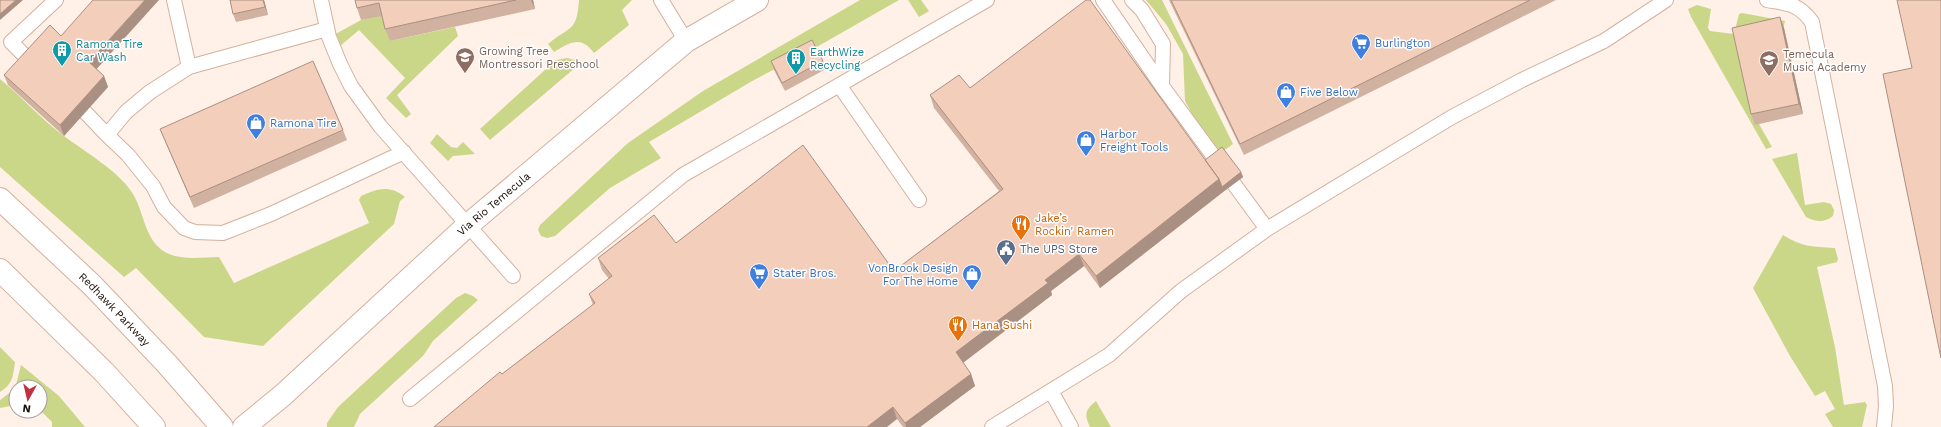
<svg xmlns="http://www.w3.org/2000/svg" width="1941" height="427" viewBox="0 0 1941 427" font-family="'Work Sans',sans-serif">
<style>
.green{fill:#cbd788}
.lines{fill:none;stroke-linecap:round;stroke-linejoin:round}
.lane-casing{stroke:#d4b09d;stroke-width:16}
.secondary-casing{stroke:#d4b09d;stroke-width:24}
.lane{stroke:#fff;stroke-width:14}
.secondary{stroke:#fff;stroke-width:22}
.wall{fill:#d1b1a0}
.shaded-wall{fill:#aa9082}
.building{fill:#f3ceba;stroke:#aa9082}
.labels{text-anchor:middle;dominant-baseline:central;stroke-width:3;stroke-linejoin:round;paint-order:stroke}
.shop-label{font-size:11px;fill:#366cbe;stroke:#fff;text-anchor:start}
.culture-label{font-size:11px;fill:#0d838f;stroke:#fff;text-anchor:start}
.education-label{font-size:11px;fill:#785e54;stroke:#fff;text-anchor:start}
.street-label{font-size:11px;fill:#180c06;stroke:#fff}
.food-label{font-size:11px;fill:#c56008;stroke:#fff;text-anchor:start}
.service-label{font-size:11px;fill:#4e5e75;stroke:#fff;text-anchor:start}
</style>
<rect width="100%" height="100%" fill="#fff0e8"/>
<path class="green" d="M579,0H632L622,10L629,25L594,53C581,35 570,42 554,52L548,44C569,26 577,33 579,0Z
M860,0H899L815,48L754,80L649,142L661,158L610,188L555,236L547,238L541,236L538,230L540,225L628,143L703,91Z
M908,0H921L929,11L919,17Z
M1146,0H1162L1233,144L1218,155L1194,118L1185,101L1183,54L1166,24Z
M1697,5L1711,9L1708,28L1710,31L1734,34L1739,14L1742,13L1785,21L1759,124L1772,147L1766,149L1691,17L1688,9Z
M384,15L390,41L455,27L458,36L397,95L411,114L406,118L386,98L405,78L359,30L339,47L332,36L361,20Z
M567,58L582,62L490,140L480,129L556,60Z
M0,79C22,97 41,119 64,136C85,152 119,171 133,194C145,214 144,239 165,252C181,261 201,257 219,257L234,283L369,223L359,200L361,196C378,188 390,185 405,197L400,201L394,224L263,346L204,337L136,268L124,277L0,167Z
M437,134L451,147L457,148L463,142L475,154L453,156L448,161L430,143Z
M1797,153L1805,205L1824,202L1831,204L1834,210L1833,216C1824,223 1816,222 1806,217L1772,159Z
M1783,235C1804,248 1812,246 1835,248L1838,259L1837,262L1817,267L1835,347L1844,405L1865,402L1867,405L1862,427H1833L1825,414L1835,409L1825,391L1815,396L1790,356L1753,288Z
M465,293L473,296L478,300L433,341L423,356L360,414L354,427H327V423L338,407L456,298Z
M0,347L15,362C13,376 13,384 0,392Z
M21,365L59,396L85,427H52V422L40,410V387H16V405L0,408V400L15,389Z
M1096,401L1111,427H1090C1084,414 1085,410 1096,401Z"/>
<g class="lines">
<g class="lane-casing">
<path id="lane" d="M174,0L189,67
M321,0L329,37L340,64L351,86L380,126L513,276
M661,0L686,41
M1103,0L1162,86L1267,229
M1132,0L1142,10L1163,44L1162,86
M1767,0C1788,4 1798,3 1812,22L1885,386L1886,406L1884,427
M327,29L189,67L150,92L126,112L107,135L128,155L153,186L164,207L184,228L195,232L223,233L271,214L404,152
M30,61L11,42L56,0
M839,85L919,200
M85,112L107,135
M1051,391L1071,427
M410,399L683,175L987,0
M992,427L1109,355L1181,291L1267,229L1452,117L1522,80L1604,41L1666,0"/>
</g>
<g class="secondary-casing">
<g id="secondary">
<path id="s1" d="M0,199L92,285L167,364L222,427"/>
<path d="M0,270L104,372L154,427"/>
<path id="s2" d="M244,427L283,395L468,225L686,41L757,0"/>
</g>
</g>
<use href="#lane" class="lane"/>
<use href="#secondary" class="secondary"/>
</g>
<path class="wall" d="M230,0H264L268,15L236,22L233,14Z
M355,0H533L535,9L390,41L385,29L382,16L361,20L357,8Z
M1169,0H1556L1244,155Z
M1784,28L1803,114L1755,125L1751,114Z
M771,61H823L826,69L785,91L774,70Z
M96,69L104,76L108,87L64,136L8,85L4,75Z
M970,88L1205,160L1241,172L1243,177L1223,192L1100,288L1084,266L1051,291L1052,295L963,363L971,374L975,386L920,427H903L897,419L502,374L593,305L589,294L609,279L602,270L598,258L676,243L894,271L999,191L934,108L930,95Z
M160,129L343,130L347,140L194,208L164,139Z"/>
<path class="shaded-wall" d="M16,0H23L0,20V14Z
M145,0H159L93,73L89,62Z
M263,0H264L268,15L265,7Z
M531,0H533L535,9Z
M1780,17L1784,28L1803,114L1799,104Z
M104,76L108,87L64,136L60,125Z
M1241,172L1243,177L1223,192L1100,288L1096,276L1219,179Z
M1079,254L1084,266L1051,291L1052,295L960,365L956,352L1045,280Z
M971,374L975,386L920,427H906L905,423Z
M893,407L897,419L887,427H867Z"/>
<path class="building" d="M0,0H16L0,14Z
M93,0H145L89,62L104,76L60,125L4,75L50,25L61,36Z
M230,0H263L265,7L233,14Z
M355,0H516L385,29L379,3L357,8Z
M1086,0H1090L1219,179L1096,276L1079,254L1045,280L1048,283L956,352L971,374L905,423L893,407L867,427H434L500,372L502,374L595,303L589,294L612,276L598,258L654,215L676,243L803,145L894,271L1003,189L930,95L959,75L970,88Z
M1171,0H1530L1240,144Z
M1897,0H1941V358L1883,74L1912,68Z
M1780,17L1799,104L1751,114L1732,28Z
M812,40L823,61L782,83L771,61Z
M313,61L343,130L190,197L160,129Z
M1222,147L1241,172L1222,187L1219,179L1205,160Z"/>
<defs>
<g id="supermarket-pin" transform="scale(1)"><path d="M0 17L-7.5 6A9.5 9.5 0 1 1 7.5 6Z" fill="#3f7fe0" stroke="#fff"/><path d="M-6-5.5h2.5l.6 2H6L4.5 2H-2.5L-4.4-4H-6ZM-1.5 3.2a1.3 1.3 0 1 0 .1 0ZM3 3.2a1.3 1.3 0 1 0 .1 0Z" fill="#fff"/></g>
<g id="building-pin" transform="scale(1)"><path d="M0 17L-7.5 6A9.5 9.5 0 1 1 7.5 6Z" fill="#0f9aa8" stroke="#fff"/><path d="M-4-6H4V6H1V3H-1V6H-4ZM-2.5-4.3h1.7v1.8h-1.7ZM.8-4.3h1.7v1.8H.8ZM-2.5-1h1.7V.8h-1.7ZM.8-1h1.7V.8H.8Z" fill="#fff"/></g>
<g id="school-pin" transform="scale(1)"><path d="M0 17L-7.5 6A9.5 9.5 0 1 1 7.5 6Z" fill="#8d6e63" stroke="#fff"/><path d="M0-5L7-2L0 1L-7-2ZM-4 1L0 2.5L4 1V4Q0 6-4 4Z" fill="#fff"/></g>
<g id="shop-pin" transform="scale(1)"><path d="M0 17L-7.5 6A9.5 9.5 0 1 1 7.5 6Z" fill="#3f7fe0" stroke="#fff"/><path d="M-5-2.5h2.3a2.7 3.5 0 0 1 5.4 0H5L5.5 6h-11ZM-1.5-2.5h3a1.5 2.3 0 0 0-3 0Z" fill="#fff"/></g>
<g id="restaurant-pin" transform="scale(1)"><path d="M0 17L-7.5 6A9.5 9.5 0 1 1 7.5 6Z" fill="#e8710a" stroke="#fff"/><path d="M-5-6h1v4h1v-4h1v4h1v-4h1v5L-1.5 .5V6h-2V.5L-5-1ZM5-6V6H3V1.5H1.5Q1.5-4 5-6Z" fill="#fff"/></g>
<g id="civic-pin" transform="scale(1)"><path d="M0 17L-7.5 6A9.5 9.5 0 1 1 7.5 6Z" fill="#5c6f8a" stroke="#fff"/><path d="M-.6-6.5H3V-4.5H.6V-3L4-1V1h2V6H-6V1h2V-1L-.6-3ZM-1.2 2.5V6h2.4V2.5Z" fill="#fff"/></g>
</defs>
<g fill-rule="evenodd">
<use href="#supermarket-pin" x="1361" y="43"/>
<use href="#building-pin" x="62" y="50"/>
<use href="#school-pin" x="465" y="57"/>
<use href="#building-pin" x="796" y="58"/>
<use href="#school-pin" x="1769" y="60"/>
<use href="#shop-pin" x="1286" y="92"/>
<use href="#shop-pin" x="256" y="123"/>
<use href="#shop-pin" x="1086" y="140"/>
<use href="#restaurant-pin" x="1021" y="224"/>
<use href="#civic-pin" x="1006" y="249"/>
<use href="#supermarket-pin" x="759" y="273"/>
<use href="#shop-pin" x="972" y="274"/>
<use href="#restaurant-pin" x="958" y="325"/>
</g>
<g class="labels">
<g class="shop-label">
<text x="1375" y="43">Burlington</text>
<text x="1300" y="92">Five Below</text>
<text x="270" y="123">Ramona Tire</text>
<text x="1100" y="134">Harbor<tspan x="1100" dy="13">Freight Tools</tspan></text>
<text x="958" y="268" text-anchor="end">VonBrook Design<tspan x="958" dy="13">For The Home</tspan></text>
<text x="773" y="273">Stater Bros.</text>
</g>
<g class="culture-label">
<text x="76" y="44">Ramona Tire<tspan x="76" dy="13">Car Wash</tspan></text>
<text x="810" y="52">EarthWize<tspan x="810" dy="13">Recycling</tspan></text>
</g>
<g class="education-label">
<text x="479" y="51">Growing Tree<tspan x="479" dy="13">Montressori Preschool</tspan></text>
<text x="1783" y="54">Temecula<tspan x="1783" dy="13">Music Academy</tspan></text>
</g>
<g class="street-label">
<text stroke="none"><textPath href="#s2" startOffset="335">Via Rio Temecula</textPath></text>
<text stroke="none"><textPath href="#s1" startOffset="159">Redhawk Parkway</textPath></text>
</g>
<g class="food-label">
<text x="1035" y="218">Jake’s<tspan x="1035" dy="13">Rockin' Ramen</tspan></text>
<text x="972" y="325">Hana Sushi</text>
</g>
<g class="service-label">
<text x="1020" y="249">The UPS Store</text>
</g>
</g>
<g transform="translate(28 399) rotate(188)"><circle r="19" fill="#ffffff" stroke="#a39e9b"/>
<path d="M0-3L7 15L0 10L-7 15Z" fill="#c13041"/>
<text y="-6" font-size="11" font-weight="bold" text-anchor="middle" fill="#180c06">N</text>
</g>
</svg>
